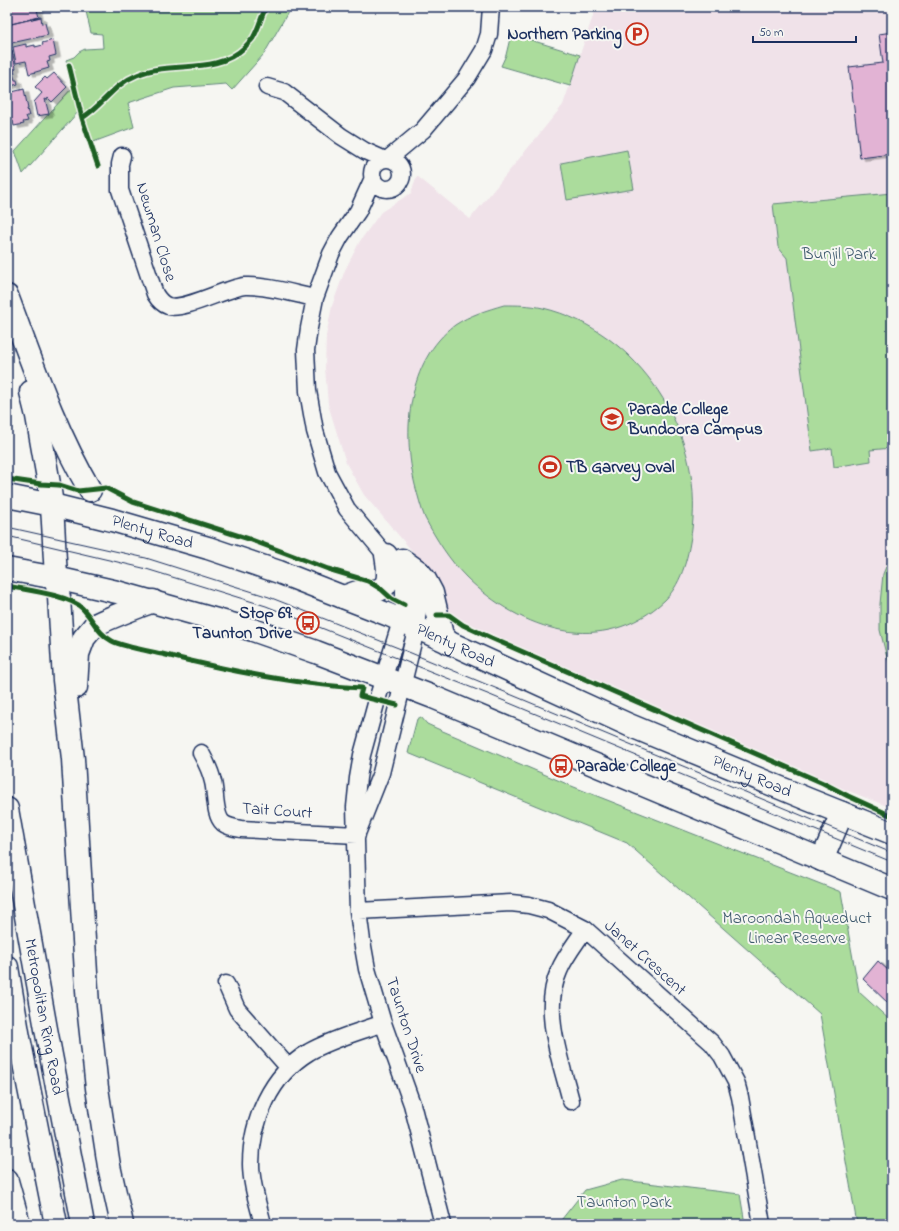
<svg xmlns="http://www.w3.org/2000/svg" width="899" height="1231" viewBox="0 0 899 1231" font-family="'Indie Flower',sans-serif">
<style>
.built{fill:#f0e2e9}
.green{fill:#abdc9c;stroke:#63867d}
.building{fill:#e2b3d4;stroke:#1b2f5e;filter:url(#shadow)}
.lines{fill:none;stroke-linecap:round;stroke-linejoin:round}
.minor-casing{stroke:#1b2f5e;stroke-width:19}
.trunk-casing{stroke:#1b2f5e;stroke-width:25}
.motorway-casing{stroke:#1b2f5e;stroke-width:25}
.minor{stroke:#f6f6f2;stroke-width:16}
.trunk{stroke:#f6f6f2;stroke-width:22}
.motorway{stroke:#f6f6f2;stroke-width:22}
.tram{stroke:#1b2f5e;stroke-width:1}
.cycleway-casing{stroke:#f6f6f2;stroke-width:8}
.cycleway{stroke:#1b5e20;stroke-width:5}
.labels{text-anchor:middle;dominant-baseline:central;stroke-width:4;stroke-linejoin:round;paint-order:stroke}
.poi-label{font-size:17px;font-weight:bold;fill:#1b2f5e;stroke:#f6f6f2;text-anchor:start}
.street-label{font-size:17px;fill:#1b2f5e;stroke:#f6f6f2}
.park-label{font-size:17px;fill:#3f5a6e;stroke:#f6f6f2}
</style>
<defs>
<filter id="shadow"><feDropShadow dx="4.5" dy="2.5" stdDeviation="0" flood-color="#0004"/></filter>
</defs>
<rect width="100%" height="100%" fill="#f6f6f2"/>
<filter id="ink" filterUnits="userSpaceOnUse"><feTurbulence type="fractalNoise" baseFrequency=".025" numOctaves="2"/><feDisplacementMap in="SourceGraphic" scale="8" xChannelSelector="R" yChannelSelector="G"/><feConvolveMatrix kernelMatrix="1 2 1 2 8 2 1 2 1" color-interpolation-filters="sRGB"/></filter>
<g filter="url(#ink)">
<path class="built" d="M596,7H892V808L818,779L573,673L454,618L447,611L431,573L364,495L346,463L328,404L325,368L326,336L332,306L345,270L360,241L381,212L411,193L417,176L470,219L563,105Z"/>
<path class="green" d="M85,7H291L264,54L232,90L226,84L174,88L128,103L134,127L88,144L78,112L23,174L15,151L73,87L66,60L74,57L79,52L85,49L103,48L102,34L91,33Z
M511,34L580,55L570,86L501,66L506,55Z
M627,150L634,189L567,200L561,163Z
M892,193V448L870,450L871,461L834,467L832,448L812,451L787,258L778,247L773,204Z
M504,305C517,305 530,305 543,308C639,331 704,432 692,529C689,553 683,582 665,600C603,658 521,631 466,577C450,561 436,539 425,518C421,508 418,496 415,485C402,432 407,361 455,325C470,315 487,310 504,305Z
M892,552V670L886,654L880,630V604L883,574Z
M421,717L427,724L438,729L574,787L841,892L859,992L892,1022V1224H857L820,1014L627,843L408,753L417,719Z
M622,1180L740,1194L745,1224H558L585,1190Z"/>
<path class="building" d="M7,7H39V10H37L39,17L7,25Z
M41,17L42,24L45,23L48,35L7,44V25Z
M892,32V154L860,158L849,67L883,63L879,34Z
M53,40L56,55L49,57L50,61L47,62L49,68L29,74L26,61L16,63L13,47L26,44V47L35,45V47L43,45L42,43Z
M12,51L16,68L14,69L15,73H13L15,80H17L18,84L7,87V52Z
M54,73L67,87L52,102L48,98L47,100L45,99L49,114L37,116L34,102L42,93L35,87L45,77L47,79Z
M24,89L28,109H27L29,116H26L28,121L23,122L24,124L14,126L13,121L12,122L8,105L11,104L8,93Z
M878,961L889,971L892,968V1007L863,979Z"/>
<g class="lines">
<g class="minor-casing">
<path id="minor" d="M267,87L284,92L341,136L365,151L383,159
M122,156L120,164V190L155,294C158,299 162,304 168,306C185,311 225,288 245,286C265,285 295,294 315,298
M372 174a15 15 0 1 1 30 0a15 15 0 1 1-30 0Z
M388,159L423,130L467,78L484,50L489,34L491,7
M373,178L358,211L340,237L331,254L315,298L309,328L306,350L308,391L315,431L327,472L347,509L394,565L401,578L404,588V605L401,621L377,700L362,755L358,778L355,807L358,911L362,941L367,969L383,1023L412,1104L443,1224
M201,753C206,762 211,772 213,782C216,793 214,815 223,823C228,827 235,828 241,829L357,835
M358,831L381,773L414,638L419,604L418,593L412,578L404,565
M358,911L511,903L529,905L548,910L585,929L712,1043L722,1056L736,1082L740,1097L762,1224
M226,984L237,1009L289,1068
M571,1101C561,1061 541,1011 559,971C565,956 576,943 585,929
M263,1224C258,1204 251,1184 251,1164C251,1121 271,1075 309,1052C332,1039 359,1032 383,1023"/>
</g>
<g class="trunk-casing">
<g id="trunk">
<path d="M50,491C55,524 53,558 58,592"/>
<path id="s1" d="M7,496L52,505L112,520L208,548L279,572L389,615L629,725L807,799L892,833"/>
<path d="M402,560L419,572L424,578L432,593L442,635L449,643"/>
<path d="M7,569L56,578L117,592L253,630L316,652L433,697L892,889"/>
<path d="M343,597C348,596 353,593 358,592C364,591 369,592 374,591C393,589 388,568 386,555"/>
<path d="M95,625C113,616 133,609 153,601"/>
<path d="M822,860L842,813"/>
</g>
</g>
<g class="motorway-casing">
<g id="motorway">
<path d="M7,296C32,362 54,429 90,490"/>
<path d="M31,392L37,416L49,484"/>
<path d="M59,597L64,680L73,759L88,1006L97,1088L109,1166L122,1224"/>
<path d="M76,687L78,654L84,638L95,625"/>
<path id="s2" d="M7,809L46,1029L83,1224"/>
<path d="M7,967L19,1038L56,1224"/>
<path d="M7,1181L19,1224"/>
</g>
</g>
<use href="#minor" class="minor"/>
<use href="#trunk" class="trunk"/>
<use href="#motorway" class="motorway"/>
<path class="tram" d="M7,527L146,558L269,597L411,653L892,853
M7,536L143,568L266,606L490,695L892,862"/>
<g class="cycleway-casing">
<path id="cycleway" d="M69,65L82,118
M98,166L82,118C104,105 112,85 137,75C173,60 215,76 245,47C247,44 251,41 253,38C259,28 261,17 266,7
M7,479L41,484L59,485L78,491L106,488L133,502L249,539L328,569L368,581L381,589L392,599L404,605
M7,586C26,590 69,595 82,608C93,619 98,634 112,641C124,647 149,651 162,654C225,670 297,685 362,688L360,696L397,705
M437,615H449L463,625L491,638L823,783L848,796L892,816"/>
</g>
<use href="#cycleway" class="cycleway"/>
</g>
</g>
<defs>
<g id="parking-ring" transform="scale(1.15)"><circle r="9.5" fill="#f6f6f2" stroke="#c8321e" stroke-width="1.5"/><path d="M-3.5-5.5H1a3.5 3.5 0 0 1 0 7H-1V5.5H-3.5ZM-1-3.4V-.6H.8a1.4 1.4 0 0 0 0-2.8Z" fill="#c8321e"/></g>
<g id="school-ring" transform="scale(1.15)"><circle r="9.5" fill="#f6f6f2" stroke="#c8321e" stroke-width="1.5"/><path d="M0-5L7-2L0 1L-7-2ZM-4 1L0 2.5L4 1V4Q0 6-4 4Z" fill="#c8321e"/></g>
<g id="stadium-ring" transform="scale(1.15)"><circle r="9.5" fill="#f6f6f2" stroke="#c8321e" stroke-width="1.5"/><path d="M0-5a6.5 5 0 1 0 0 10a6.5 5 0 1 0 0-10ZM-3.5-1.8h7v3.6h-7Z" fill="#c8321e"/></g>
<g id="bus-ring" transform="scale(1.15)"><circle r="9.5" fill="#f6f6f2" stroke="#c8321e" stroke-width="1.5"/><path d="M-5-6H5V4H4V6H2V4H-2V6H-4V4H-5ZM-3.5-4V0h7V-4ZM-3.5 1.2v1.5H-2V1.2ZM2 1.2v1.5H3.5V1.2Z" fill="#c8321e"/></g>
</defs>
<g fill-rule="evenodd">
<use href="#parking-ring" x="637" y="34"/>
<use href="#school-ring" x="612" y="419"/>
<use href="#stadium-ring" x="550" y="467"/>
<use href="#bus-ring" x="308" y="623"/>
<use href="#bus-ring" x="561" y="766"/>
</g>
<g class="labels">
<g class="poi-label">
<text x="622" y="34" text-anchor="end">Northern Parking</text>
<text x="628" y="409">Parade College<tspan x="628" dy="20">Bundoora Campus</tspan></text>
<text x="566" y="467">TB Garvey Oval</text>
<text x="292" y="613" text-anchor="end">Stop 69:<tspan x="292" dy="20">Taunton Drive</tspan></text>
<text x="576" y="766">Parade College</text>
</g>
<g class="street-label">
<text transform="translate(156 232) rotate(73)">Newman Close</text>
<text stroke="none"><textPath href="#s1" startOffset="150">Plenty Road</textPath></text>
<text stroke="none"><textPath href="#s1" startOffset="474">Plenty Road</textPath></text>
<text stroke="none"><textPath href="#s1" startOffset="798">Plenty Road</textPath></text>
<text transform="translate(277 811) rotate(4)">Tait Court</text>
<text transform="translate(645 958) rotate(42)">Janet Crescent</text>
<text stroke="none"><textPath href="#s2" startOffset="211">Metropolitan Ring Road</textPath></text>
<text transform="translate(406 1025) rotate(72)">Taunton Drive</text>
</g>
<g class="park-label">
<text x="839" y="254">Bunjil Park</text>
<text x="797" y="918">Maroondah Aqueduct<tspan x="797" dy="20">Linear Reserve</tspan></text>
<text x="624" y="1202">Taunton Park</text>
</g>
</g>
<rect width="899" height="1231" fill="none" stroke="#f6f6f2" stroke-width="24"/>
<rect x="12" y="12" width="875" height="1207" fill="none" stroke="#1b2f5e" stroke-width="1.5" filter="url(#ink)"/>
<path d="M753 36v6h103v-6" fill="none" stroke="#1b2f5e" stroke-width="2"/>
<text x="759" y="36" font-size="12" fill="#1b2f5e" stroke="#f6f6f2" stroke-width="3" paint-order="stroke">50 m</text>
</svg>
